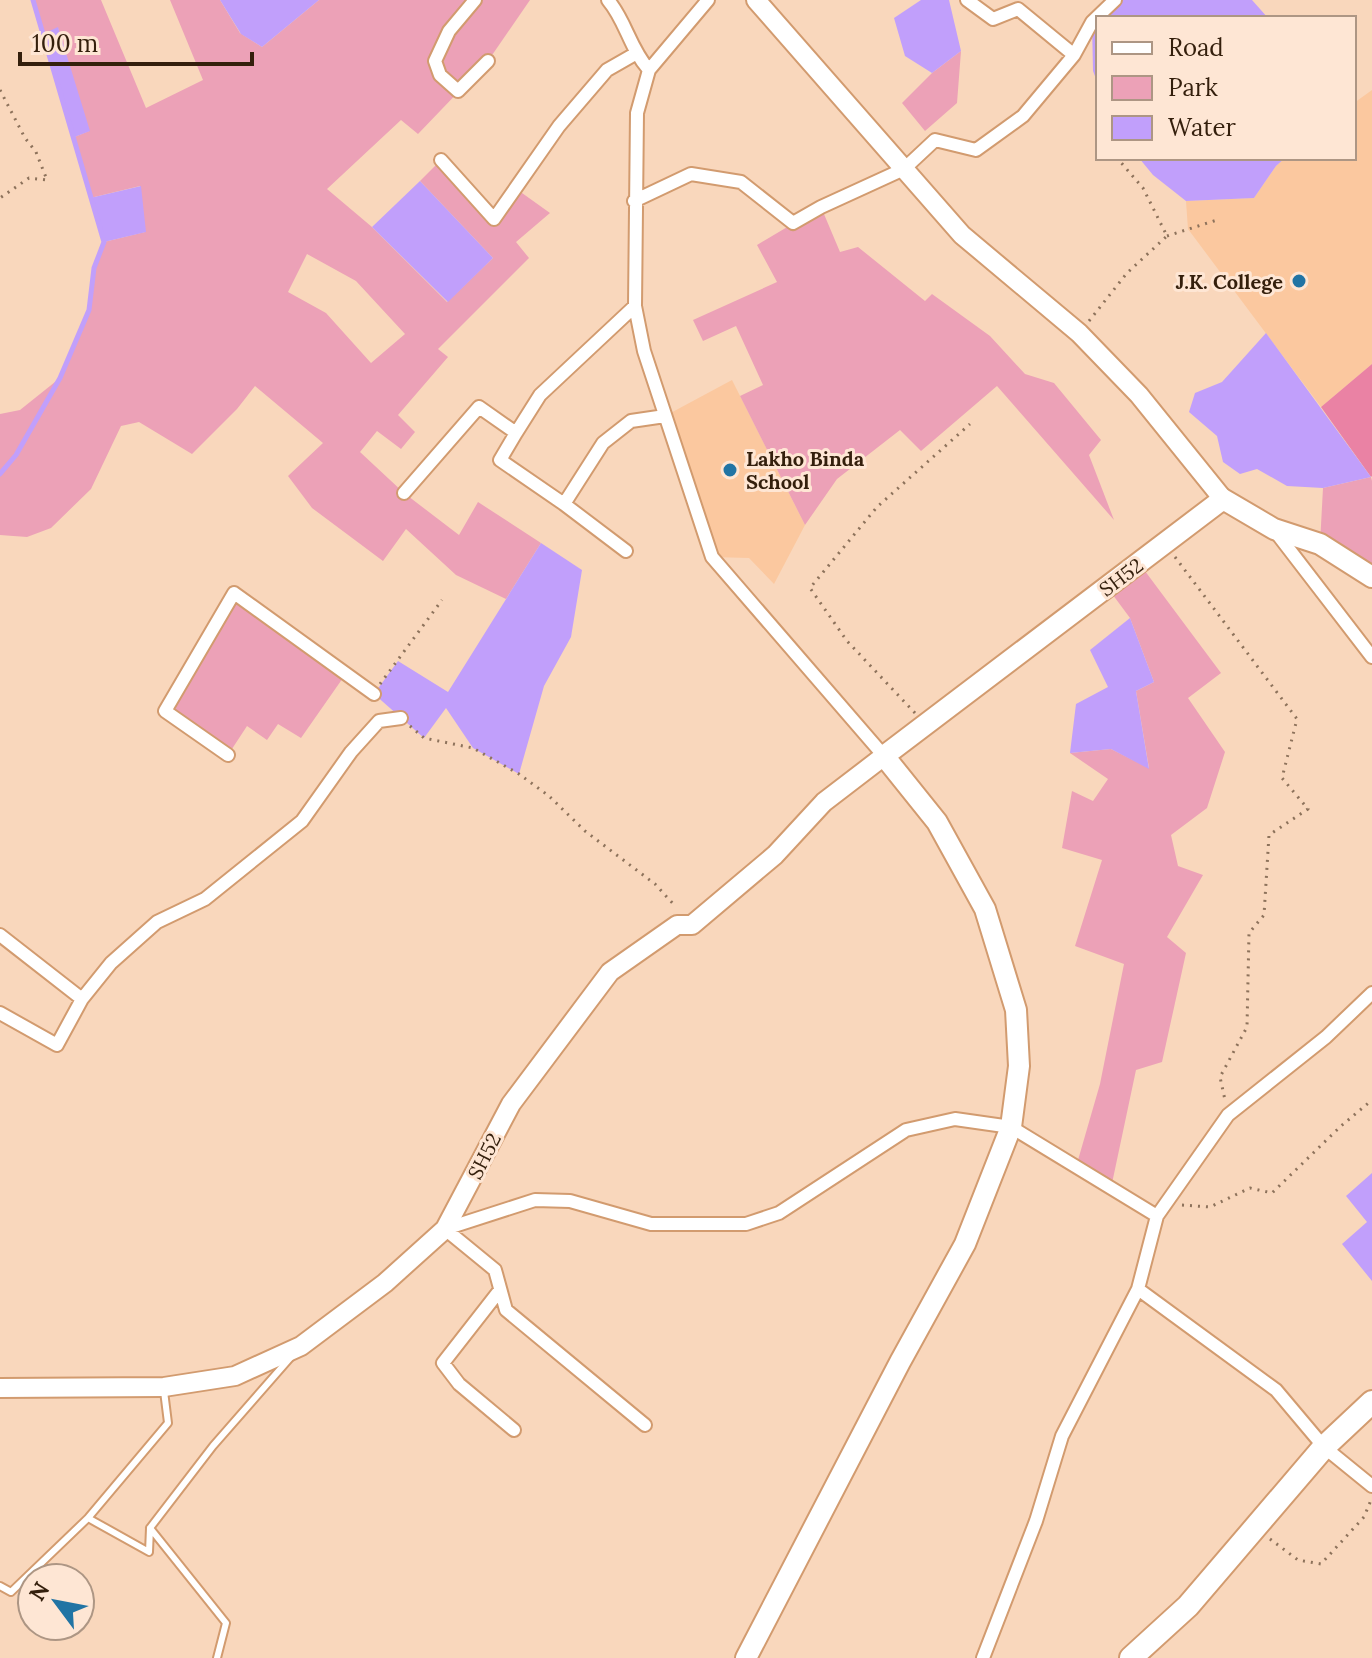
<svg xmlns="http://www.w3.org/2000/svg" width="1372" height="1658" viewBox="0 0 1372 1658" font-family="Lora,serif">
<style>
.built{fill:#fbc89f}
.green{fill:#eca1b7;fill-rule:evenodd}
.forest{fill:#ea82a4}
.water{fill:#c19ffb}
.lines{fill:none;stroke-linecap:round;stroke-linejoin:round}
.stream{stroke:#c19ffb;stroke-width:5}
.lane-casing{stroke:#d29b6f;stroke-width:10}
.street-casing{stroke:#d29b6f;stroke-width:16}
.secondary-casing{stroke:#d29b6f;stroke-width:22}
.primary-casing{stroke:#d29b6f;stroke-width:24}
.highway-casing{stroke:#d29b6f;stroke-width:26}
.path{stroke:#8d725b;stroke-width:3;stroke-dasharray:2 6;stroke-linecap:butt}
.lane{stroke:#fff;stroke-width:6}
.street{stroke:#fff;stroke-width:12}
.secondary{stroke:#fff;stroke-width:18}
.primary{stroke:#fff;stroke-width:20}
.highway{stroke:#fff;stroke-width:22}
.poi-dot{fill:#2174a4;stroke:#fee6d4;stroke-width:3}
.labels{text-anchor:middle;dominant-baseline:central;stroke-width:6;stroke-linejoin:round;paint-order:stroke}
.poi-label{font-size:20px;font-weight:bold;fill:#341f0c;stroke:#fee6d4;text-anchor:end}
.street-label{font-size:20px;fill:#341f0c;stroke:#fee6d4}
</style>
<rect width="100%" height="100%" fill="#f9d7bc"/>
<path class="built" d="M1372,90V364L1321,407L1188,229L1186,201L1254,198L1276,166L1285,158H1354V103Z
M732,380L805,525L774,584L749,558L712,557L665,416Z"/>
<path class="green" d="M33,0H101L146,108L203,80L170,0H220L240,33L262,47L319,0H530L488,61L418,134L401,120L327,189L372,227L447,302L493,258L420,181L441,160L494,219L515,188L550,213L516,242L529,258L438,349L448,357L398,415L415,432L401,449L377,431L360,452L404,493L459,535L478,502L541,543L506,599L456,575L406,529L383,561L312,508L288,476L323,443L255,386L237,409L192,454L139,422L121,426L91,489L51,528L27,537L0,535V414L20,410L60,378L89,310L94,268L104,242L145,232L140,186L90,198L72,138L89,131L58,28L43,34ZM307,254L356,281L405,334L371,363L326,313L288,292Z
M961,51L957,103L925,131L902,103L932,73Z
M821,207L840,252L858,247L925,301L932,294L990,336L1025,374L1054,383L1101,440L1089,455L1114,520L997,386L921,451L900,430L837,479L805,525L740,396L763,385L736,326L703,341L693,320L777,282L757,245Z
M1371,477L1372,481V577L1320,544L1323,488Z
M1139,563L1221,673L1188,698L1225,752L1207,808L1171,835L1178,866L1203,875L1167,937L1186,953L1162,1062L1136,1070L1111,1188L1076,1167L1100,1084L1124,964L1075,946L1102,860L1062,848L1072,791L1093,801L1108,779L1070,753L1111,749L1149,768L1136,691L1154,682L1130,618L1107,587Z
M234,593L345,675L301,738L278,724L267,740L247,726L228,755L165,711Z"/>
<path class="forest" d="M1372,364V476L1371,477L1321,407Z"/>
<path class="water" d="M220,0H319L262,47L241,34Z
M921,0H949L961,51L932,73L905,56L894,18Z
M1115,0H1252L1268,18H1098V84L1093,71L1092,22Z
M58,27L90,131L72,138L43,34Z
M1139,158H1285L1276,166L1254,198L1186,201L1153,175Z
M420,181L493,258L448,302L372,227Z
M141,186L146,232L104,242L90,198Z
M1266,333L1371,477L1323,488L1287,486L1257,469L1240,474L1223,462L1217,436L1189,412L1195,393L1222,382Z
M541,543L582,570L571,637L544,686L519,774L473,748L446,708L424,738L374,694L398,661L448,692Z
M1130,618L1154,682L1136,691L1149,769L1111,749L1070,753L1076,704L1108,687L1090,650Z
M1372,1173V1281L1342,1244L1367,1222L1346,1196Z"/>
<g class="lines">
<path class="stream" d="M0,474L16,455L60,378L89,310L94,268L104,242L33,0"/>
<g class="lane-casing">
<path id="lane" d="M88,1518L149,1552L150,1528
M0,1586L11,1592L88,1518L168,1423L164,1391
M217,1658L226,1623L150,1528L213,1446L290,1358"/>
</g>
<g class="street-casing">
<path id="street" d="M475,0L449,31L435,61L440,75L458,91L488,61
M608,0C626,21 629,47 649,70
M708,0L649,70L637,113L635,306L644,351L712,557L884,756
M967,0L993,19L1018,9L1074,55
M441,160L494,219L559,126L607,70L635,54
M634,201L691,174L741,182L793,223L821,207L904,169L935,140L976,150L1023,116L1074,55L1092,22L1115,0
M516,433L500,460L564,504
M404,493L479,407L516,433L540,395L635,306
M1275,531L1372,657
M626,551L564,504L603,443L631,421L665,416
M228,755L165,711L234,593L374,694
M0,935L82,999L111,963L157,922L205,899L302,821L351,752L379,721L401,718
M0,1013L57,1045L82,999
M445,1229L535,1200L570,1201L651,1224H746L779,1213L906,1130L955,1119L1011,1127L1157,1216
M445,1229L495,1270L506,1310L645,1425
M1138,1289L1276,1390L1324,1447L1372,1486
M500,1290L443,1363L459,1384L514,1430
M983,1658L1036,1521L1062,1436L1138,1289L1157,1216L1228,1115L1326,1037L1372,993"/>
</g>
<g class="secondary-casing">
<path id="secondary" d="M756,0L962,235L1079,333L1139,395L1223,499
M0,1388L164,1387L235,1376L301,1346L385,1283L445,1229L511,1104L610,972L677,925H692L775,855L824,802L884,756"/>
</g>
<g class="primary-casing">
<path id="primary" d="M746,1658L900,1362L965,1244L1011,1127L1019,1066L1016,1010L985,909L937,822L884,756L1223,499L1274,529L1320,544L1372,577"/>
</g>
<g class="highway-casing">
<path id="highway" d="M1131,1658L1188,1606L1324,1447L1372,1402"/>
</g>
<path class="path" d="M0,90L25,138L36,152L47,180L29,178L0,198
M1167,236L1220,219
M1089,321L1127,273L1167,236L1143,188L1117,158
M1175,557L1297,719L1282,778L1308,809L1269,835L1264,915L1249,933L1247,1027L1220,1077L1225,1100
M380,684L442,600
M915,713L847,641L810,588L877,507L970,424
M410,726L424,738L473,748L519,774L549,796L585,831L655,884L676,907
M1182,1205L1210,1207L1250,1188L1272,1193L1341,1126L1372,1100
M1270,1539L1298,1560L1321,1564L1364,1517L1371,1500"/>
<use href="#lane" class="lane"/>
<use href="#street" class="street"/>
<use href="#secondary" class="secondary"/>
<use href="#primary" class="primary"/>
<use href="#highway" class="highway"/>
</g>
<g class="poi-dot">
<circle cx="1299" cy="281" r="8"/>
<circle cx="730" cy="470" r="8"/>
</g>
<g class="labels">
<g class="poi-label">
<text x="1283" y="281">J.K. College</text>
<text x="746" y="458" text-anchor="start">Lakho Binda<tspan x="746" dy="23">School</tspan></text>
</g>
<g class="street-label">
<text transform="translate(1121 577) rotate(-37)">SH52</text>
<text transform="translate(484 1156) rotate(-63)">SH52</text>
</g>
</g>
<rect x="1096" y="16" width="260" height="144" fill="#fee6d4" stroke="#ad9684" stroke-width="2"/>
<rect x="1112" y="42" width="40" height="12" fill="#ffffff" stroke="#ad9684" stroke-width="2"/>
<text x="1168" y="56" font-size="24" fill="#341f0c">Road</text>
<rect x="1112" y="76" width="40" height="24" fill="#eca1b7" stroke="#ad9684" stroke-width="2"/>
<text x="1168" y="96" font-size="24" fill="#341f0c">Park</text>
<rect x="1112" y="116" width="40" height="24" fill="#c19ffb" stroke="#ad9684" stroke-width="2"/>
<text x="1168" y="136" font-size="24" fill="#341f0c">Water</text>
<g transform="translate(56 1602) rotate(302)"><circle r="38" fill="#fee6d4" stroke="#ad9684" stroke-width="2"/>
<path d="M0-6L14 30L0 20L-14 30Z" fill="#2174a4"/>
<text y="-12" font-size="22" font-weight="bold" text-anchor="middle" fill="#341f0c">N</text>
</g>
<path d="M20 52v12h232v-12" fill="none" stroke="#341f0c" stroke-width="4"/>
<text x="32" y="52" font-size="24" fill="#341f0c" stroke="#fee6d4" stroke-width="6" paint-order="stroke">100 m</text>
</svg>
